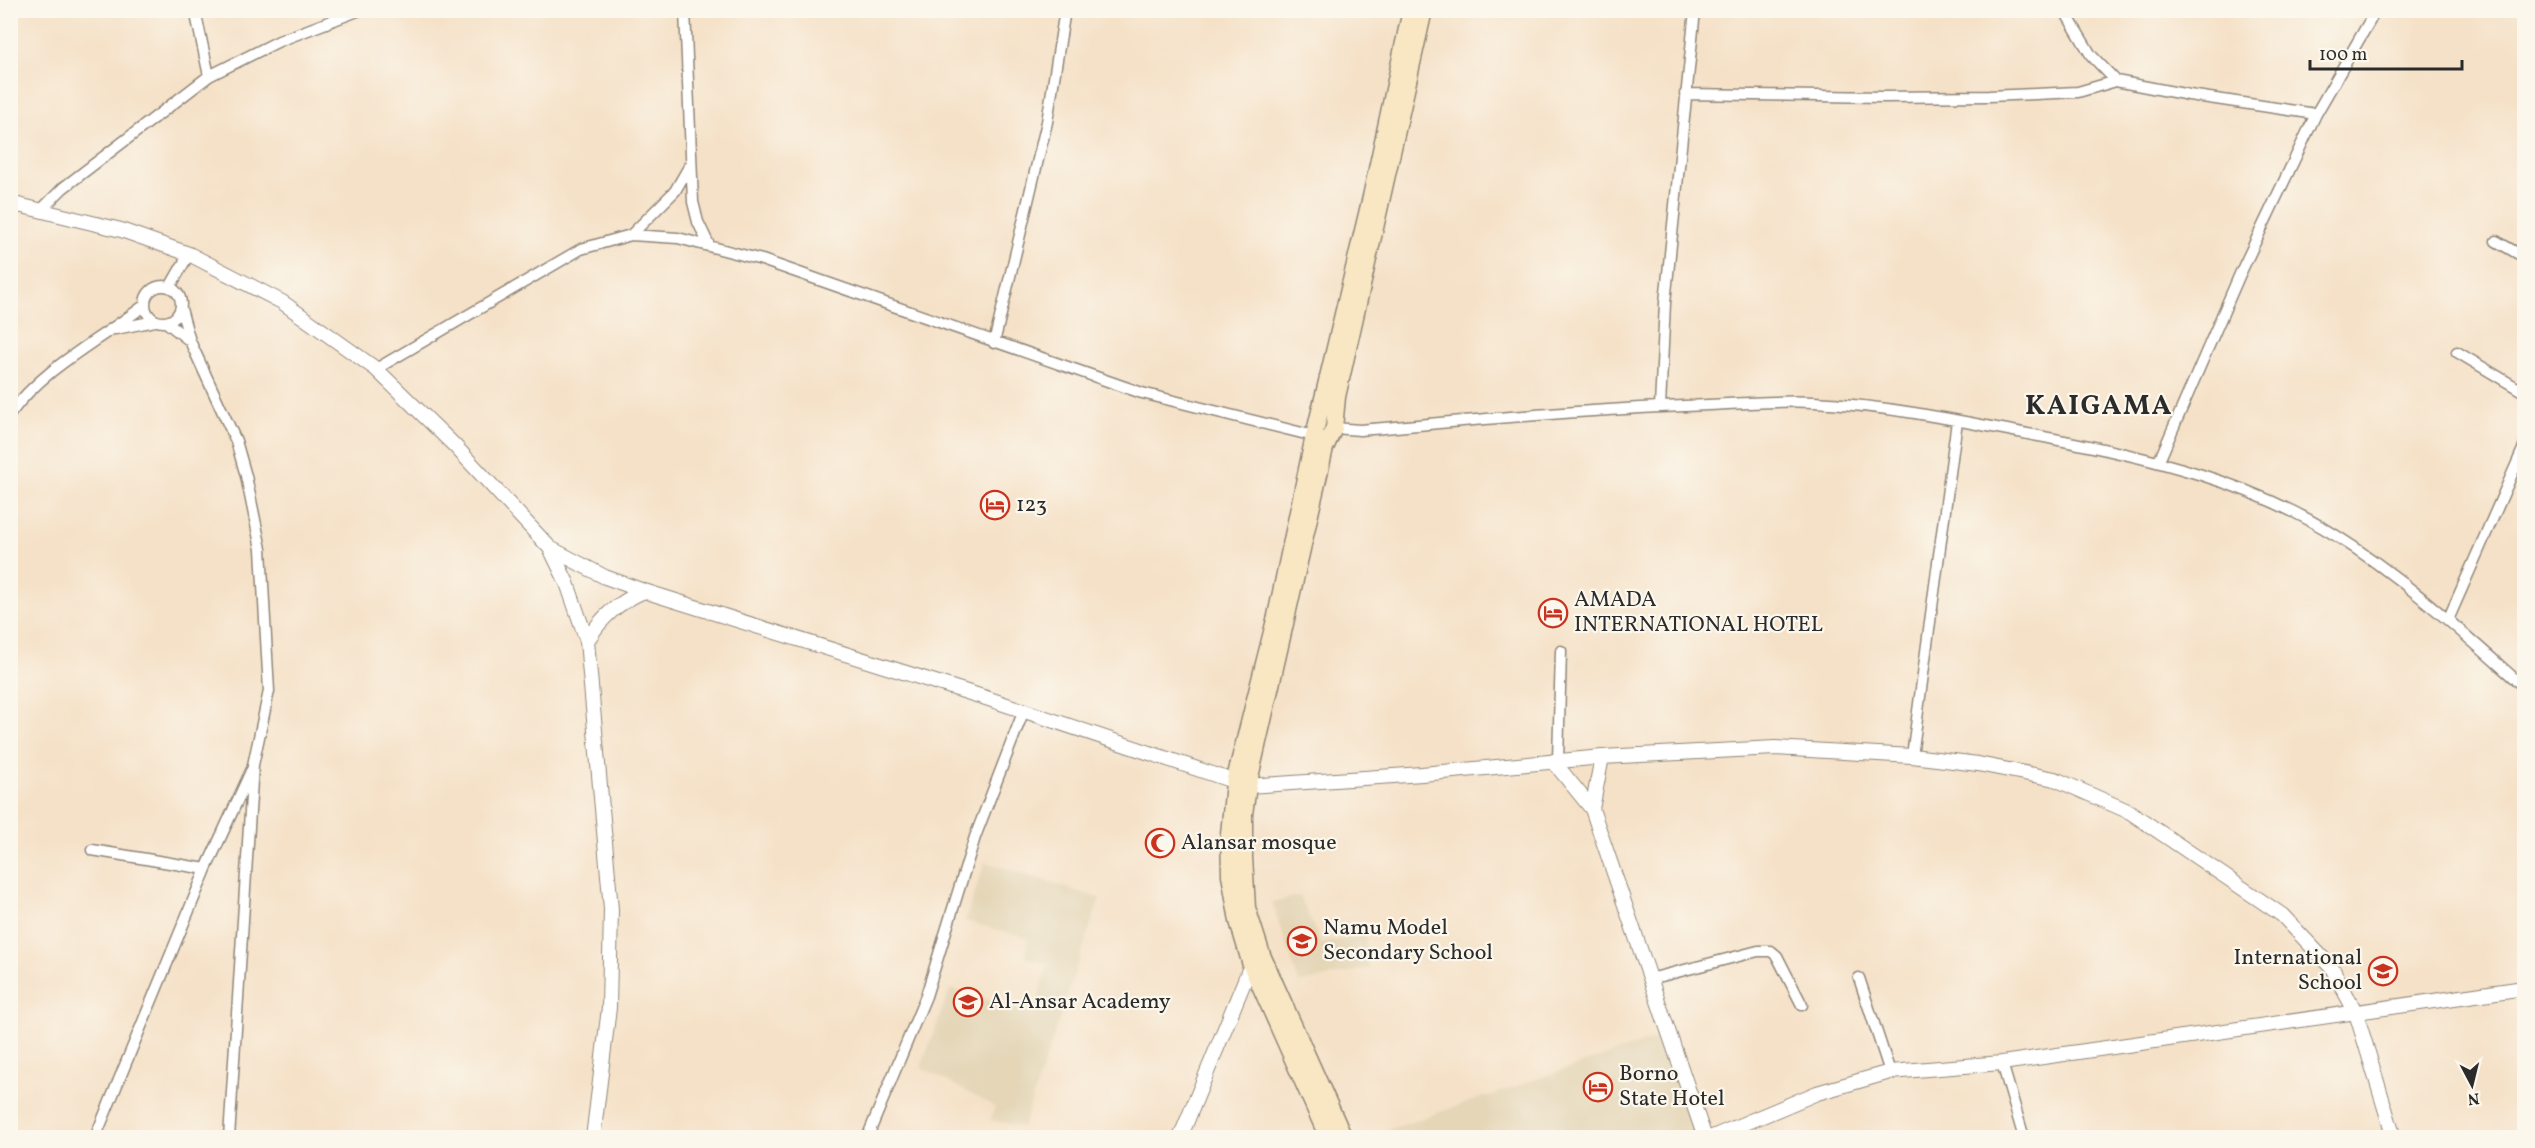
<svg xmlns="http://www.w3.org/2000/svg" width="2535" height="1148" viewBox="0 0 2535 1148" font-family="Vollkorn,serif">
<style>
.built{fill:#e4d6b7}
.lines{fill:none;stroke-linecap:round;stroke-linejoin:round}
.minor-casing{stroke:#908679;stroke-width:13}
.tertiary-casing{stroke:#908679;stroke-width:16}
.secondary-casing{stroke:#908679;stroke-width:19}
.minor{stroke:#fff;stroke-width:10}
.tertiary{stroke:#fff;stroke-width:14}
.secondary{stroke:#f9e7c3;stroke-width:16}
.labels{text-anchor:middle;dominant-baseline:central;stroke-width:4.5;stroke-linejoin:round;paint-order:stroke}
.poi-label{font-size:22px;fill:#2b2b2b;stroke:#fbf7ec;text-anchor:start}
.district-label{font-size:28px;font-weight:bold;letter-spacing:1.5px;fill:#2b2b2b;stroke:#fbf7ec}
</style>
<rect width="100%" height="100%" fill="#fbf7ec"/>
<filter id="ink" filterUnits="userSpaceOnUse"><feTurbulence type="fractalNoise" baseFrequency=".0167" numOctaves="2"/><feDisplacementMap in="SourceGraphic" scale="12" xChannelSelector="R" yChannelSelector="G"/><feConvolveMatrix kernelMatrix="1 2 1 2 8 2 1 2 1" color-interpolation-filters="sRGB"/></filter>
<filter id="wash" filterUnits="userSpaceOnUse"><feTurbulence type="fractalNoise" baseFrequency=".008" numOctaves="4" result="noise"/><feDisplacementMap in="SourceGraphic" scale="24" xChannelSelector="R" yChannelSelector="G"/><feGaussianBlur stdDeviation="1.35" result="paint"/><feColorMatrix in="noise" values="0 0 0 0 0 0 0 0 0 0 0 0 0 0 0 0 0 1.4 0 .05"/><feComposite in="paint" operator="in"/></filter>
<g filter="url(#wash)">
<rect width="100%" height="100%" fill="#f5e1c7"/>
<path class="built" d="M985,862L1100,898L1023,1127L990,1120L995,1107L921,1067L950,989L1034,1014L1048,964L1026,958L1028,938L965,921Z
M1300,896L1321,944L1365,935L1369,968L1299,983L1272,902Z
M1663,1036L1700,1138H1364Z"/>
</g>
<g filter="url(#ink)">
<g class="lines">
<g class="minor-casing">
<path id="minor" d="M195,10L209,76
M685,10L693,202L698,222L709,245
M2064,10L2091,55L2116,81L2189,95L2316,114
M1685,94L1883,97L1989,96L2078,92L2116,81
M41,210L63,188L209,76L279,41L360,10
M631,235L675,191L690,165
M2496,241L2524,257
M145 304a18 18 0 1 1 36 0a18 18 0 1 1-36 0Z
M170,287L189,254
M181,309L190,341L236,441L246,476L261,549L269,691L253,765L229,1138
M166,322L190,341
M116,329L155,321
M994,343L1047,122L1065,10
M2457,352L2524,392
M376,369L581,249L631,235L678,238L762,260L1142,393L1314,436
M1660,407L1665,303L1695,10
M10,414C44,367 100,340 145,305
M1334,428L1360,430C1476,420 1592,409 1708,405C1743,404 1779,400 1814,402C1895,406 1975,424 2054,439C2152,458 2250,482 2335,535C2404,578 2464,634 2524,687
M2159,461L2240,274L2316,114L2376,10
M2448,620L2524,447
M1912,756L1957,421
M1558,761L1561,651
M92,850L206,869
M1859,978L1890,1072
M1650,979L1758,951H1771L1777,956L1802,1005
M2002,1063L2024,1138
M95,1138L206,869L251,771
M867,1138L926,996L975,837L1024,710"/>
</g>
<g class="tertiary-casing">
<path id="tertiary" d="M10,203L121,230L189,254L282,302L376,369L454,445L550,548L567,583L587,641L611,909L609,1008L593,1138
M550,548L605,577L644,591L986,698L1248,786L1422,774L1602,757L1775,748L1912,756L1978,764L2055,779L2130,812L2282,915L2332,968L2356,1013L2394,1138
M587,641C602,616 618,603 644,591
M1553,761L1592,809L1705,1138
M1592,809L1602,757
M1180,1138L1251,965
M1710,1138L1817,1093L1890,1072L2002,1063L2524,988"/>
</g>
<g class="secondary-casing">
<path id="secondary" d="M1328,1138L1251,965L1238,921L1230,875L1229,834L1234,783L1276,616L1314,436L1371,197L1411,10
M1344,1138L1262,955L1247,908L1244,857V814L1248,786L1325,448L1334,428L1337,397L1424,10"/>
</g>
<use href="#minor" class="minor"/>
<use href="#tertiary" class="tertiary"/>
<use href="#secondary" class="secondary"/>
</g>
</g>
<defs>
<g id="hotel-ring" transform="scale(1.5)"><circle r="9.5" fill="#fbf7ec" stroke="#c8321e" stroke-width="1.5"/><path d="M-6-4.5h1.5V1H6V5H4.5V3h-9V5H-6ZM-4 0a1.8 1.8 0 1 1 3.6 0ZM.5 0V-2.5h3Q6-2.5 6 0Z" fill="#c8321e"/></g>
<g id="mosque-ring" transform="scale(1.5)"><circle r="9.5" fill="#fbf7ec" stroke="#c8321e" stroke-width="1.5"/><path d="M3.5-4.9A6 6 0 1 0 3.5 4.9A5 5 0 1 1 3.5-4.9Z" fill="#c8321e"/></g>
<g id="school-ring" transform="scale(1.5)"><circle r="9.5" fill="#fbf7ec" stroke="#c8321e" stroke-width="1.5"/><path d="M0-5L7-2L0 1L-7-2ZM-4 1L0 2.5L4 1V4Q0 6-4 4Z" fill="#c8321e"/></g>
</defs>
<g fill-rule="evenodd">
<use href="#hotel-ring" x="995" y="505"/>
<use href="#hotel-ring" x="1553" y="613"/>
<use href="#mosque-ring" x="1160" y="843"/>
<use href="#school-ring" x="1302" y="941"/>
<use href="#school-ring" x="2383" y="971"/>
<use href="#school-ring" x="968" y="1002"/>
<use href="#hotel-ring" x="1598" y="1087"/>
</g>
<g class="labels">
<g class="poi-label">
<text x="1016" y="505">123</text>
<text x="1574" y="600">AMADA<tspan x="1574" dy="25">INTERNATIONAL HOTEL</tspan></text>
<text x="1181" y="843">Alansar mosque</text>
<text x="1323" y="928">Namu Model<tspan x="1323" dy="25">Secondary School</tspan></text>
<text x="2362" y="958" text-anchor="end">International<tspan x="2362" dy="25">School</tspan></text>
<text x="989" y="1002">Al-Ansar Academy</text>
<text x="1619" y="1074">Borno<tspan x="1619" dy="25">State Hotel</tspan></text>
</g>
<g class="district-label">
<text x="2099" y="406">KAIGAMA</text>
</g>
</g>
<rect width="2535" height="1148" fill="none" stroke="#fbf7ec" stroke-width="36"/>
<g transform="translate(2472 1085) rotate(173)" stroke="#fbf7ec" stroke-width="4.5" paint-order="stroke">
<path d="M0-4.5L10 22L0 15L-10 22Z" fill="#2b2b2b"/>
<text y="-9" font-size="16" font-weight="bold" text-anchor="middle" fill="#2b2b2b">N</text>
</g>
<path d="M2310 60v9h152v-9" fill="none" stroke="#2b2b2b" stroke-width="3"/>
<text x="2319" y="60" font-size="18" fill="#2b2b2b" stroke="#fbf7ec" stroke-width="4.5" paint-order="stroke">100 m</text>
</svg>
